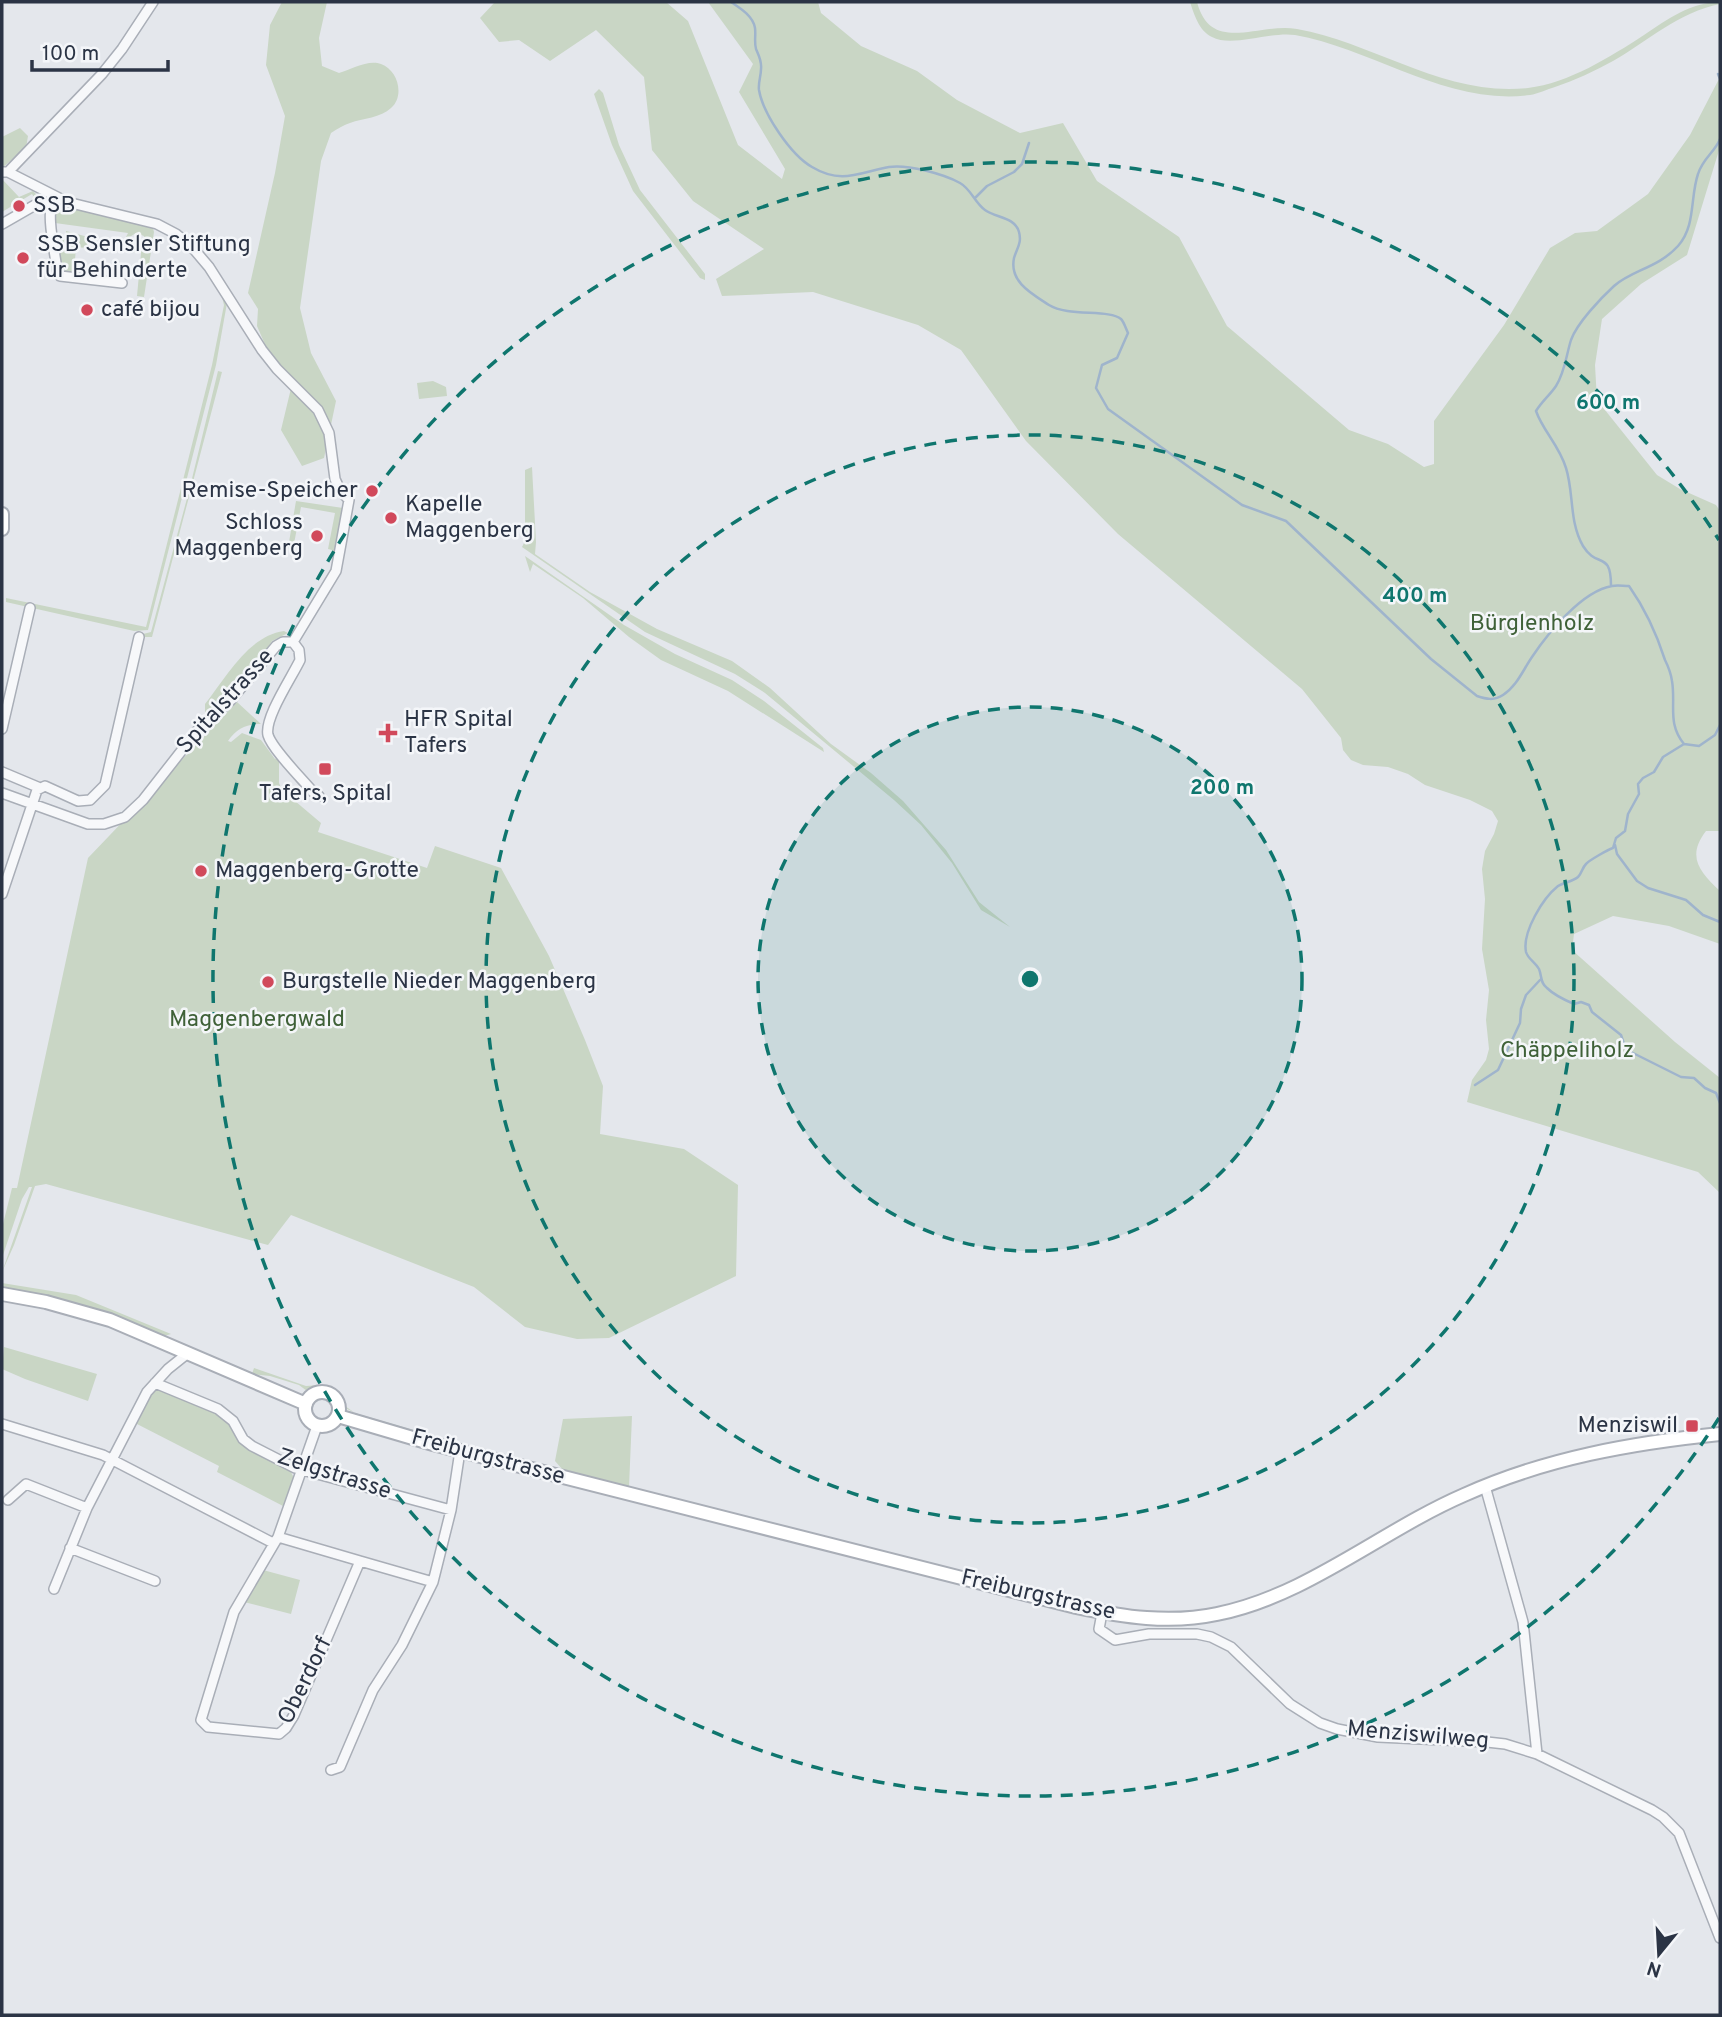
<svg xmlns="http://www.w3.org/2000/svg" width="1722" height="2017" viewBox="0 0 1722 2017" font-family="Overpass,sans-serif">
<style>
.green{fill:#c9d6c5}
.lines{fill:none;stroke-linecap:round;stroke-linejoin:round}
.stream{stroke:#9fb4cc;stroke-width:2.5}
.street-casing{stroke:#a9aeb7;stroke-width:12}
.secondary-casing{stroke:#a9aeb7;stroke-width:16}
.street{stroke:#f7f8fa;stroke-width:9}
.secondary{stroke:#fff;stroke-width:12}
.ring{fill:none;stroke:#0f766e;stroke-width:3.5;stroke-dasharray:12 9}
.poi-dot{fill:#d1495b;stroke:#f4f6f9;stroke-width:2.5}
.labels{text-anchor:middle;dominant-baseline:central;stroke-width:5;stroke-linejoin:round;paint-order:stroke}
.poi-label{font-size:23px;fill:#2b3445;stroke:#f4f6f9;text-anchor:start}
.park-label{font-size:23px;fill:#3f6138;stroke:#f4f6f9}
.street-label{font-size:23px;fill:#2b3445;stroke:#f4f6f9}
.centre{fill:#0f766e;stroke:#f4f6f9;stroke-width:3.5}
.ring-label{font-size:21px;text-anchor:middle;font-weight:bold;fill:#0f766e;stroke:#f4f6f9;stroke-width:5;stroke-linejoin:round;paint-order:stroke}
</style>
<rect width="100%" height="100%" fill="#e4e7ec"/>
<path class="green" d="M282,2H327L319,38L322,66L339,73C351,69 369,59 381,64C398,70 405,96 391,108C381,118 363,118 350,123C344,125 337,129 331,133L321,161L300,308L311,353L336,401L324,458L302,466L281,430L293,380L267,349L257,326L258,309L248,293L275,173L285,116L266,65L270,25Z
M495,2H666L688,21L738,145L782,179L785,169L739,92L753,64L708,2H818L821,13L861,46L917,71L957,100L1020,133L1063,123L1097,181L1179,237L1227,326L1349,430L1388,444L1424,467L1434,464V421L1504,325L1550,248L1575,233L1597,231L1648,194L1690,135L1720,77V147L1687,255L1641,284L1602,319L1595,365L1597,400L1657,475L1680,489L1716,505L1720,511V831H1706C1686,857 1700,872 1720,891V944L1669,926L1613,916L1574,934L1572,950L1675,1042L1720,1078V1193L1698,1172L1467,1102L1472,1080L1486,1060L1489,1049L1486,1020L1489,990L1482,949L1485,899L1482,869L1485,851L1494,834L1498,821L1492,811L1470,800L1425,785L1408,774L1388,767L1363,765L1351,760L1343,750L1341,738L1302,689L1118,534L1026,441L961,350L918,325L813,292L722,296L716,279L764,249L693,201L652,150L644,77L596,30L550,61L519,40L499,42L480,18Z
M1190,2H1197C1211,55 1259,22 1297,29C1375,43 1445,97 1528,88C1569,83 1610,57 1644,35C1668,19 1691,2 1720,2V4C1679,12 1648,41 1613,61C1595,71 1575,80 1555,87C1547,89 1538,94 1530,95C1447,106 1374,49 1295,35C1271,31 1232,48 1212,37C1199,31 1194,14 1190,2Z
M599,89L603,93L619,145L640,190L705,274V280L700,278L633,191L612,145L594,94Z
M20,128L28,136L26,148L2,168V137Z
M2,179L19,197L33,191L38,196L35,199L32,194L2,212Z
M64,205L152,225L154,232L144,297L137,296L141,253L132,252L127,243H131L140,247L145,242L144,236L136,233L128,238L126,237L128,233L55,223V215Z
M66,231L88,237L87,248L76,247L74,273C58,274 55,253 59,240L66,239Z
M221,293L227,303L216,365L148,630L134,631L6,602V598L146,627L212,365L224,305Z
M218,371L222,372L152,637H142L143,634L151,632L189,491Z
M433,381L446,387L447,396L419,399L417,383Z
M532,467L536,542L535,554L590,592L657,629L732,661L770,688L831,744L871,773L903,801L946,850L979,902L1010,927L981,910L952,863L921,825L894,800L765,693L735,674L645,632L522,547L525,541V470Z
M296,501L343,508L344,517L336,556H331L332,550L328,549L335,513L301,507L293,549L288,548Z
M525,556L624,625L675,654L732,680L764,701L823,748L824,752L728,691L661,660L629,637L583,598L533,564L530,572Z
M284,631L288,633L272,641L263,656L246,677L205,715V704C226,678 248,636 284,631Z
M237,702L261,724C246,724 237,728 228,741L231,742L242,733L261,740L275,759L278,757L279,760V783L282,790L321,823L318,832L427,868L435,846L501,868L549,956L585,1040L603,1086L600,1134L684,1149L738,1185L736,1276L609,1338L577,1339L525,1327L474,1287L291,1215L268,1245L46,1184L35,1186L14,1245L2,1272L32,1187H29L22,1199L2,1258V1228L12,1188H17L88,858Z
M2,1283L76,1295L171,1334L164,1336L2,1290Z
M4,1347L97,1374L88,1401L25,1379L2,1369Z
M254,1368L306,1386L320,1385L335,1390L345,1406L355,1413L482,1450L368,1419L345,1408L330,1392L307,1391L299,1385L270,1376L252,1374Z
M160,1388L213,1410L231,1425L247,1448L290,1470L295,1480L285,1507L217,1472L219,1466L135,1423L150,1392Z
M632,1416L629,1487L562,1469L555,1461L563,1419Z
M263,1570L300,1580L291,1614L244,1602Z"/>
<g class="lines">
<path class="stream" d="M731,2C740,8 753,16 755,28C756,35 754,42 756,49C759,56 762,61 761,69C761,76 758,83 759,90C763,114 791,155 812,167C842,185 860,172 889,167C907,164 944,174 960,183C971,189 975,203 985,210C996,218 1015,217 1019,232C1022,243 1017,248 1014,258C1009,282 1032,294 1049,305C1068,317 1109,309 1121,319C1124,322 1126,329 1128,333L1117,358L1102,365L1096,388L1108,409L1242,505L1286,521L1431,659L1477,696C1486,699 1494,701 1503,695C1517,686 1523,670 1532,657C1548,633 1582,591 1612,586C1617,585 1623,586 1629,586C1646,610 1656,632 1665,660C1668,666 1671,674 1672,681C1676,705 1667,723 1684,744L1699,746L1715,735L1720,725
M1718,74L1720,79
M975,198L987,186L1014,172L1022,164L1029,143
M1611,586C1611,550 1597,569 1583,546C1569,522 1574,493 1566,468C1559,445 1543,431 1536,411C1542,401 1550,395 1556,386C1565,372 1566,356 1571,340C1577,323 1601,298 1614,286C1632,270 1658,268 1678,246C1696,226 1690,197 1698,174C1703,158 1715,152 1720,139
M1684,744L1663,757L1654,772L1643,778L1638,784L1639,794L1628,814L1625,831L1616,838L1613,848C1609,849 1588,861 1586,864C1582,868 1582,873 1578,877C1572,882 1564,882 1558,886C1543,898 1522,932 1526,952C1528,959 1535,962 1539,969C1542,976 1540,983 1547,988C1553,994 1567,1001 1574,1004L1581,1002L1589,1005L1592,1012L1621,1035L1624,1044L1631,1052L1681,1077L1694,1078L1705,1088L1716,1093L1720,1103
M1615,845L1617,854L1637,881L1648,888L1686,900L1703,915L1720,922
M1475,1085L1498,1070L1520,1023L1521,1009L1526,995L1540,980"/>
<g class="street-casing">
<path id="street" d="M3,172H8L102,74L122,49L153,2
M8,172L67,202L157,224L176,234L192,247L209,267L262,350L277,369L318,410L329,433L335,479L340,490L349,500L336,571L293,642
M54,196C45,213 55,251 57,270L60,276L122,283
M2,224L35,205L51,202
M293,642L299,650L300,660C292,677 264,718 268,735C272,749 303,780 313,792L319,796
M2,729L30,608
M2,772L40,788
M2,793L88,824H104L125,817L143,800L197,731L231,700L276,646L283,642H293
M2,894L37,790L45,786L78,801L90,800L105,785L139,637
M155,1383L218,1409L233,1421L243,1439L252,1446L295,1468L451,1510
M2,1424L103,1455L273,1543
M1485,1486L1523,1622L1537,1754
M8,1500L26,1484L87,1508
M278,1537L360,1561L294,1715L286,1728L279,1734L208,1727L201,1720L234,1612L278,1537L317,1426
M70,1548L155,1581
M360,1561L433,1582
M54,1589L87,1508L147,1392L168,1369L188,1353
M1102,1613L1099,1629L1115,1640L1149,1634H1197L1211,1637L1231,1647L1290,1704L1320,1723L1337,1729L1378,1737L1487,1742L1505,1744L1537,1754L1652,1810L1663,1817L1679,1833L1720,1938
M331,1770L340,1767L373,1690L402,1645L433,1582L451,1510L460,1451"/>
</g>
<g class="secondary-casing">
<path id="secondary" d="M2,514V529
M2,1294L46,1302L110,1320L306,1404
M305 1409a17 17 0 1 1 34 0a17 17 0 1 1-34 0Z
M338,1416L433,1444L1076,1607C1123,1617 1170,1624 1217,1614C1307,1596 1381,1531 1464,1495C1546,1458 1632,1443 1720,1434"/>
</g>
<use href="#street" class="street"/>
<use href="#secondary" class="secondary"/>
</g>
<circle cx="1030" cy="979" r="272" fill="#0f766e" fill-opacity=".12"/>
<g class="ring">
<circle cx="1030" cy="979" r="272"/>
<circle cx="1030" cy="979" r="544"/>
<path d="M1719 1418A817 817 0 1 1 1719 540"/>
</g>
<g class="poi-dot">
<circle cx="19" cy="206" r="7"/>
<circle cx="23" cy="258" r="7"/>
<circle cx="87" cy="310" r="7"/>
<circle cx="372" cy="491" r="7"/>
<circle cx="391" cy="518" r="7"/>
<circle cx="317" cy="536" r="7"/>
<path d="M384.5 722.5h7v7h7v7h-7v7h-7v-7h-7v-7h7z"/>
<rect x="318" y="762" width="14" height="14" rx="3.5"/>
<circle cx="201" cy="871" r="7"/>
<circle cx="268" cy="982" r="7"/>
<rect x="1685" y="1419" width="14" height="14" rx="3.5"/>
</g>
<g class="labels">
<g class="poi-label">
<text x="33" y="206">SSB</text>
<text x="37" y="245">SSB Sensler Stiftung<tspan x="37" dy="26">für Behinderte</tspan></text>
<text x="101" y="310">café bijou</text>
<text x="358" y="491" text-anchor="end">Remise-Speicher</text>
<text x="405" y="505">Kapelle<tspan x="405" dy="26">Maggenberg</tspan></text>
<text x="303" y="523" text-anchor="end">Schloss<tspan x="303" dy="26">Maggenberg</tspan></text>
<text x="404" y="720">HFR Spital<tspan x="404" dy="26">Tafers</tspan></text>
<text x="325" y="794" text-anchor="middle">Tafers, Spital</text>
<text x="215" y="871">Maggenberg-Grotte</text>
<text x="282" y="982">Burgstelle Nieder Maggenberg</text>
<text x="1678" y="1426" text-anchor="end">Menziswil</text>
</g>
<g class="park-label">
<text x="1532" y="624">Bürglenholz</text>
<text x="257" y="1020">Maggenbergwald</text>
<text x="1567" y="1051">Chäppeliholz</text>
</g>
<g class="street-label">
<text transform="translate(226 702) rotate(-48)">Spitalstrasse</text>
<text transform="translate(488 1458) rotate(15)">Freiburgstrasse</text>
<text transform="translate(334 1475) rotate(18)">Zelgstrasse</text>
<text transform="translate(1038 1596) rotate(13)">Freiburgstrasse</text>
<text transform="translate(306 1681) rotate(-64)">Oberdorf</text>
<text transform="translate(1418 1736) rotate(5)">Menziswilweg</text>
</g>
</g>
<circle cx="1030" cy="979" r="10" class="centre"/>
<g class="ring-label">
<text x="1608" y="409">600 m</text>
<text x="1415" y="602">400 m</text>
<text x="1222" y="794">200 m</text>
</g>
<rect width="1722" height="2017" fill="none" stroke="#2b3445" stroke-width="7"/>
<g transform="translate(1659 1954) rotate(198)" stroke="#f4f6f9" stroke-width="5" paint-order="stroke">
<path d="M0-5L12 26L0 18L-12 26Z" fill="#2b3445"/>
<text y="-10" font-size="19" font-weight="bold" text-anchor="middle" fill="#2b3445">N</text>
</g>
<path d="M32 60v10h136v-10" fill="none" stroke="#2b3445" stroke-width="3.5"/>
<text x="42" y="60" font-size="21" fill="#2b3445" stroke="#f4f6f9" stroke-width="5" paint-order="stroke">100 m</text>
</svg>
